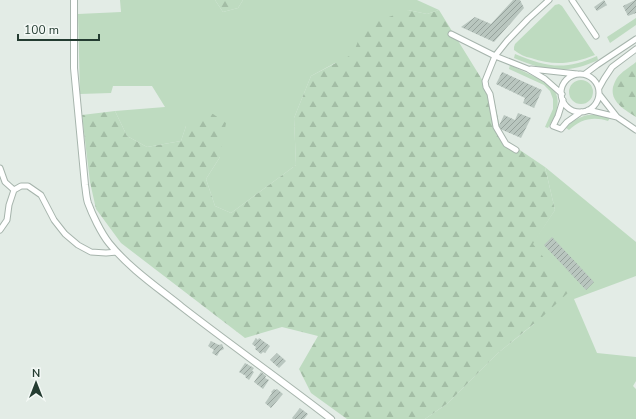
<svg xmlns="http://www.w3.org/2000/svg" width="636" height="419" viewBox="0 0 636 419" font-family="'Nunito Sans',sans-serif">
<style>
.grass{fill:#bedbc0}
.forest{fill:url(#forest-firs)}
.building{fill:url(#building-hatch)}
.lines{fill:none;stroke-linecap:round;stroke-linejoin:round}
.minor-casing{stroke:#a6b4ac;stroke-width:7}
.tertiary-casing{stroke:#a6b4ac;stroke-width:8}
.minor{stroke:#fff;stroke-width:5}
.tertiary{stroke:#fff;stroke-width:6}
</style>
<defs>
<pattern id="forest-firs" width="22" height="20" patternUnits="userSpaceOnUse"><rect width="22" height="20" fill="#bedbc0"/><path d="M5 1l3.5 6h-7zM16 11l3.5 6h-7z" fill="#a3bda5"/></pattern>
<pattern id="building-hatch" width="6" height="6" patternUnits="userSpaceOnUse"><rect width="6" height="6" fill="#b9c6bf"/><path d="M-1 1l2-2M0 6l6-6M5 7l2-2" fill="none" stroke="#96a29c"/></pattern>
</defs>
<rect width="100%" height="100%" fill="#e3ece6"/>
<path class="grass" d="M120,0H215L223,12L238,8L243,0H417L439,10L427,14L408,10L364,85L335,63L311,76L294,118L296,165L231,213L215,206L206,179L220,157L186,126L181,141L147,147L127,136L115,111L165,107L152,86H113L111,93L80,94L78,14L121,12Z
M559,4L562,6L595,55C572,64 554,66 531,58C525,57 519,54 514,50V47L515,44L550,10L555,5Z
M636,18V25L610,43L607,37Z
M515,54C546,67 565,71 597,56L598,60C567,75 544,71 514,58Z
M510,65C517,68 524,72 531,75C546,82 561,88 557,108C556,116 551,122 548,128L545,127L553,109V99L550,91L544,85L509,69Z
M569 92a12 12 0 1 1 24 0a12 12 0 1 1-24 0Z
M588,115H598L610,118L608,121C594,116 580,119 569,130L566,128C572,121 579,117 588,115Z
M545,167L636,242V276L574,299L597,353L636,357V381L633,386L636,389V419H425L448,403L498,353L534,324L532,244L555,210Z"/>
<path class="forest" d="M215,0H243L238,8L223,12Z
M408,10L427,14L439,10L494,99L502,138L545,167L555,210L533,244L570,291L541,318L498,353L448,403L425,419H347L311,393L299,369L318,336L282,327L245,338L121,243L96,209L90,182L82,115L115,111L127,136L147,147L181,141L186,126L201,112L213,114L226,123L220,157L206,179L215,206L231,213L296,165L294,118L311,76L353,54L364,26Z
M636,62V117C625,110 610,102 613,87C614,84 615,81 617,78C621,72 630,67 636,62Z"/>
<path class="building" d="M513,0H520L524,8L494,42L461,27L475,17L491,24Z
M604,0L607,5L597,11L594,7Z
M635,0H636V13L628,16L623,6Z
M502,72L542,90L534,108L523,103L525,98L496,84Z
M518,113L531,118L521,138L498,128L504,115L515,120Z
M552,237L594,282L586,290L544,245Z
M256,338L258,340L259,338L270,346L265,353L263,352L261,354L255,349L256,347L252,344Z
M211,341L219,345L222,344L224,349L220,351L217,356L212,353L214,350L208,346Z
M277,353L286,361L279,368L270,360Z
M245,363L254,368L252,371L254,372L249,380L245,377L246,376L239,372Z
M261,372L266,376L265,378L269,380L263,389L254,382Z
M274,389L276,390L277,389L283,394L271,408L265,403L272,393L271,392Z
M300,408L308,414L304,419H293L292,418Z"/>
<g class="lines">
<g class="minor-casing">
<path id="minor" d="M572,0L596,36
M451,34L495,56L528,69L545,79L562,94
M531,69L577,74
M585,74L597,65L636,39
M561 93a19 19 0 1 1 38 0a19 19 0 1 1-38 0Z
M599,88L604,79L612,67L636,49
M599,94L617,117L636,130
M563,100L558,116L553,126L561,129L567,122L581,112
M588,110L617,117
M516,150L506,144L496,127L490,94L486,87L485,81L495,56L507,41L528,19L549,0
M0,168L5,182L14,190
M0,230L7,220L9,205L14,190L21,186H28L41,195L54,220L65,234L78,245L91,252L106,253L117,252"/>
</g>
<g class="tertiary-casing">
<path id="tertiary" d="M74,0V68L85,185C86,190 86,197 88,203C92,214 101,233 109,243C129,268 157,287 182,307C231,345 282,381 331,419"/>
</g>
<use href="#minor" class="minor"/>
<use href="#tertiary" class="tertiary"/>
</g>
<g transform="translate(36 383)" stroke="#f3f8f5" stroke-width="3" paint-order="stroke">
<path d="M0-3L7 15L0 10L-7 15Z" fill="#243c31"/>
<text y="-6" font-size="11" font-weight="bold" text-anchor="middle" fill="#243c31">N</text>
</g>
<path d="M18 34v6h81v-6" fill="none" stroke="#243c31" stroke-width="2"/>
<text x="24" y="34" font-size="12" fill="#243c31" stroke="#f3f8f5" stroke-width="3" paint-order="stroke">100 m</text>
</svg>
